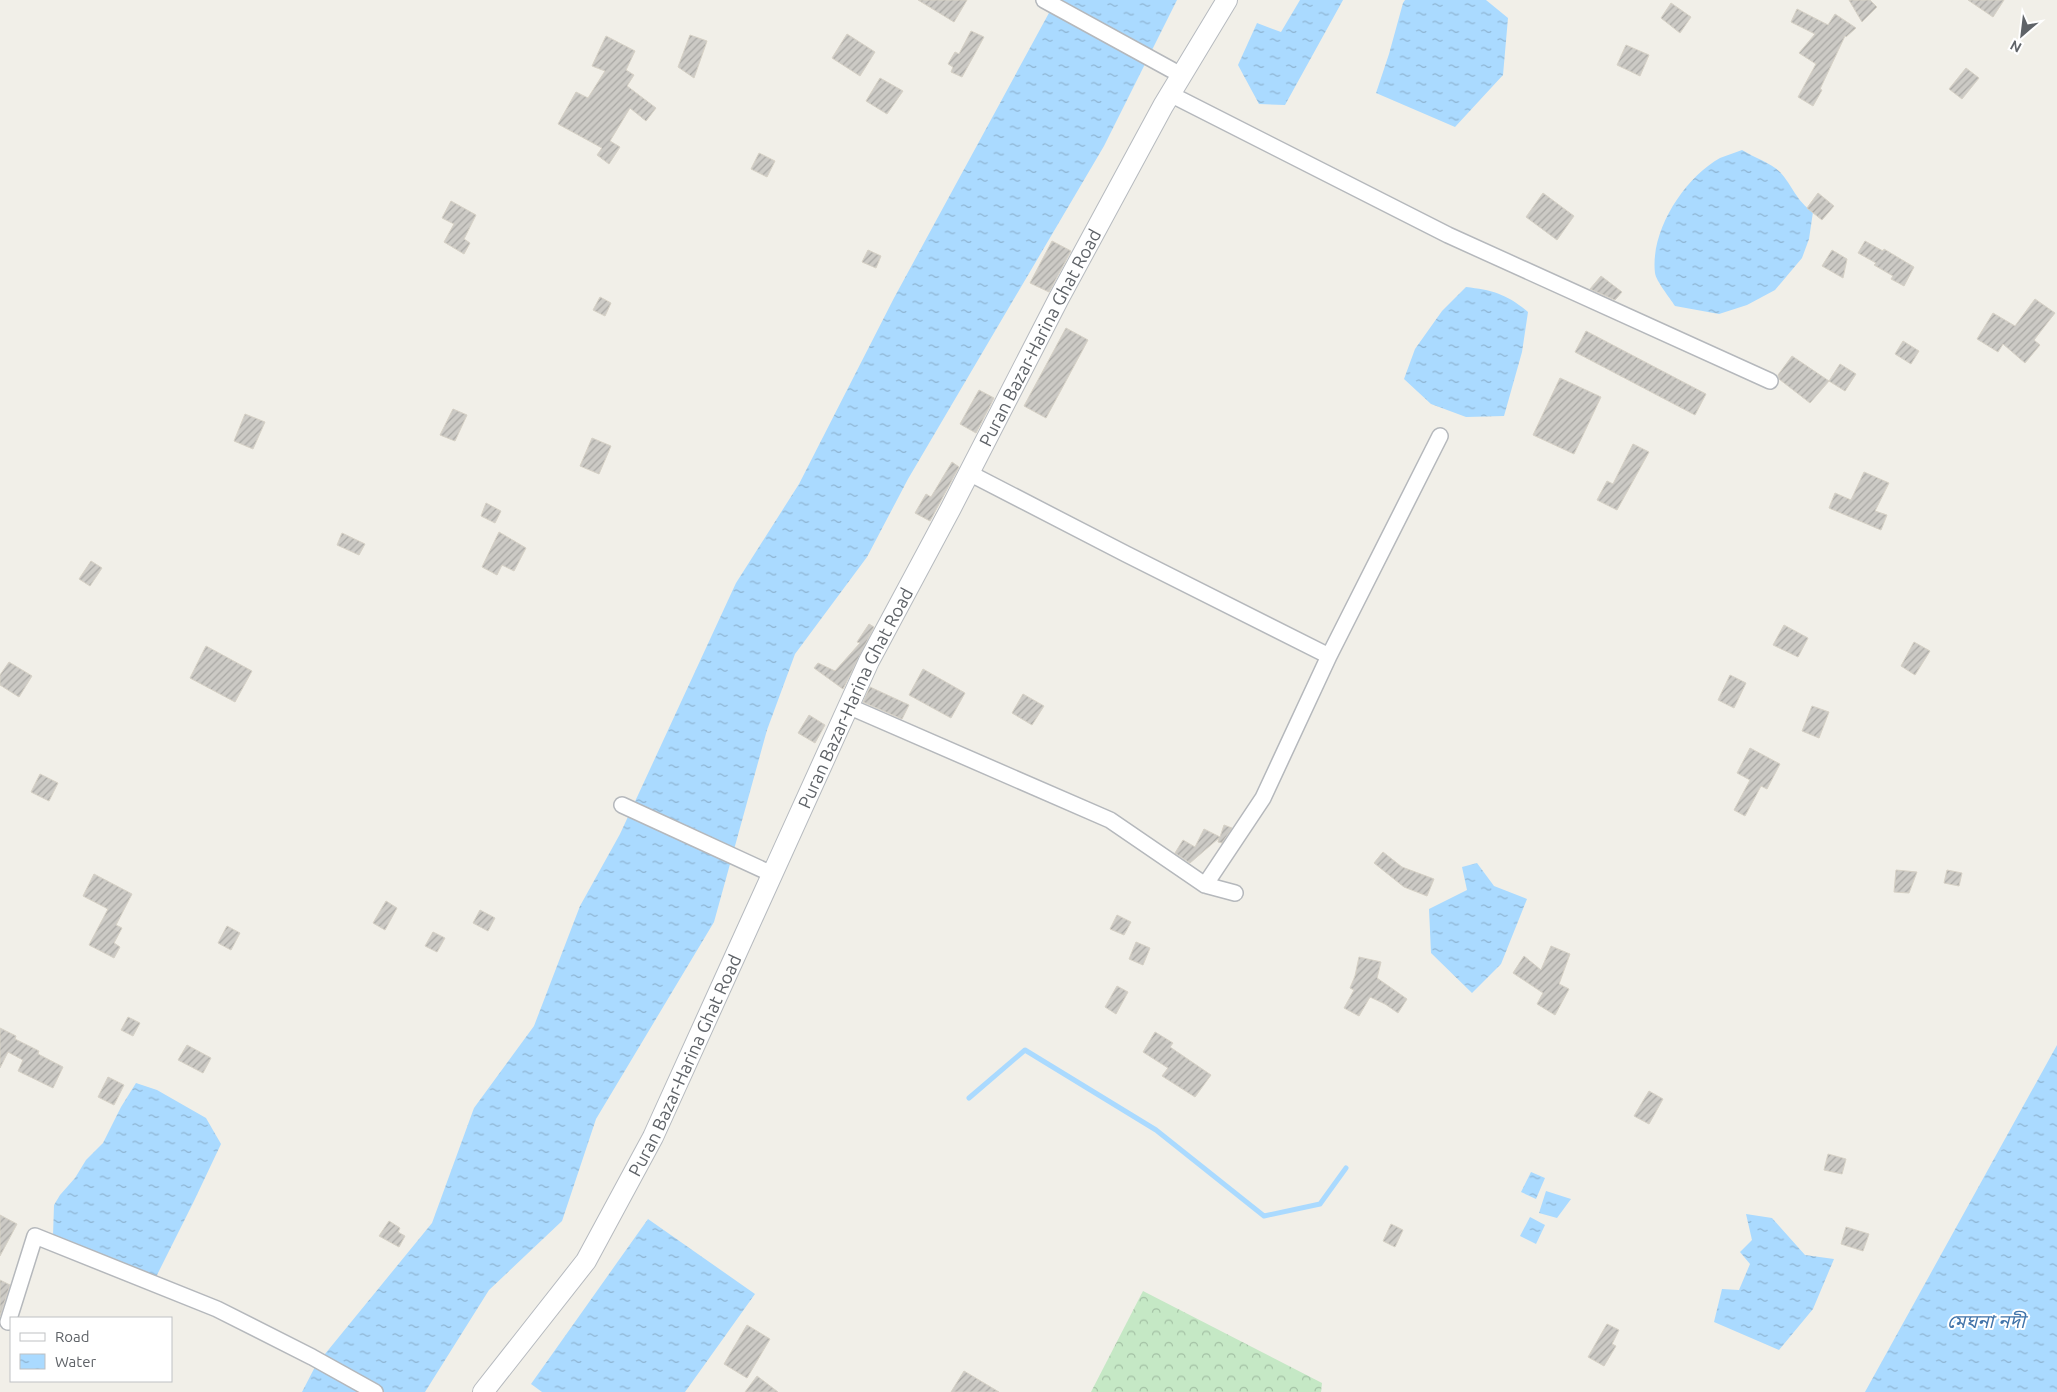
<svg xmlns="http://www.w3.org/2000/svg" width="2057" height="1392" viewBox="0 0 2057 1392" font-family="Ubuntu,'Noto Sans Bengali',sans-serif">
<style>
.forest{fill:url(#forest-crowns)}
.water{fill:url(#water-ripples)}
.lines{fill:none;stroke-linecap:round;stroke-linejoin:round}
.stream{stroke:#aadaff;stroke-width:5}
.building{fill:url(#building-hatch);stroke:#d6d1c6}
.street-casing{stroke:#b5b8bc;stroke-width:18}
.secondary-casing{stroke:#b6babf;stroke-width:22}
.street{stroke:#fff;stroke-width:15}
.secondary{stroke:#fff;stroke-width:20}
.labels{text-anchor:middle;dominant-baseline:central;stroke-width:4;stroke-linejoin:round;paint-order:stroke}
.street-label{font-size:18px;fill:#5f6368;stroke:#fff}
.water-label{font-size:19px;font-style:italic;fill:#4174aa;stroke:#fff}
</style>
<defs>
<pattern id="forest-crowns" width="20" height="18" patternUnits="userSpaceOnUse" patternTransform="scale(1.25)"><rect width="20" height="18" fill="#c5e8c5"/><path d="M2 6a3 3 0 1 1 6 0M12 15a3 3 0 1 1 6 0" fill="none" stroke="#a3c0a4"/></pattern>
<pattern id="water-ripples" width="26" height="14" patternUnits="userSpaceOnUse" patternTransform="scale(1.25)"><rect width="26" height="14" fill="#aadaff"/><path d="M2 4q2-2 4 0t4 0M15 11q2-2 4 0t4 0" fill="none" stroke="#8eb4d2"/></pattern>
<pattern id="building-hatch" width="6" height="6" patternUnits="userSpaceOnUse" patternTransform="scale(1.25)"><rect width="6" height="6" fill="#cccac5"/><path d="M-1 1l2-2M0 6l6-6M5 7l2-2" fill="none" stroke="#a9a8a4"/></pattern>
</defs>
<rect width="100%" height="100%" fill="#f1efe8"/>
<path class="forest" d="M1143,1291L1322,1383L1321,1392H1091Z"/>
<path class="water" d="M1056,0H1177L1104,146L908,479L867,557L795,654L767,730L714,922L596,1119L562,1221L489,1290L425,1392H302L316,1365L432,1223L474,1108L534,1026L580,906L620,834L736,583L799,484L894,298Z
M1300,0H1343L1285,105L1259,104L1238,65L1257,23L1281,32Z
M1405,0H1486L1508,18L1503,75L1455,127L1376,93L1389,54L1403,3Z
M1742,150C1753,157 1771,163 1780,172C1792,185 1797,202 1813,212L1809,239L1802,258L1775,290L1747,305L1719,314L1675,306C1670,298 1656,281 1655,273C1650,231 1684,178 1720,158C1727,155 1735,153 1742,150Z
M1466,287C1492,290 1507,294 1528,312L1522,352L1504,416L1466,417L1431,404L1404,379L1415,349L1442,311Z
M1477,863L1494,886L1527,899L1501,964L1472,993L1431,953L1429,909L1467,890L1462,867Z
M2057,1045V1392H1865Z
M136,1083L157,1090L206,1118L221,1144L194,1201L156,1277L53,1236L54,1205L60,1195L75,1178L86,1160L103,1143L121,1107Z
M1531,1172L1545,1178L1536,1199L1521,1192Z
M1546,1191L1571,1199L1557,1218L1539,1213Z
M1746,1214L1772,1218L1805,1255L1834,1259L1813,1309L1779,1350L1714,1322L1722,1289L1739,1290L1750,1264L1740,1252L1752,1240Z
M1530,1217L1545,1225L1536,1244L1520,1236Z
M648,1219L755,1294L685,1392H542L531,1384Z"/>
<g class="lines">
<path class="stream" d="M969,1098L1025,1050L1156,1130L1264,1216L1320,1204L1346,1168"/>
</g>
<path class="building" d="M918,0H967L954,22Z
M1849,0H1870L1877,7L1862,22Z
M1968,0H2004L1993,17Z
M1671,3L1691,17L1680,33L1661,18Z
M1797,9L1828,25L1835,14L1856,28L1846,37L1845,36L1820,89L1822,90L1813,106L1798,97L1816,64L1799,53L1815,34L1791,22Z
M971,31L984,37L962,77L951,72L953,67L948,64L955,52L959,54Z
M847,34L875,52L860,76L832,58Z
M690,35L707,41L694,78L678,67Z
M606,36L635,51L626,70L634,75L627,86L656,108L646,121L630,108L610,141L620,147L609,164L597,155L602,148L558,124L576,92L588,98L605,71L592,66Z
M1626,45L1649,55L1640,76L1617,65Z
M1966,68L1979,78L1962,99L1949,89Z
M880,78L903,91L887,114L866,101Z
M759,153L775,161L767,177L751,169Z
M1543,193L1574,216L1557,240L1526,217Z
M1818,193L1834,206L1822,220L1807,208Z
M451,201L476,215L464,239L470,243L464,254L444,242L454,224L442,218Z
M1052,241L1071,251L1049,292L1030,283Z
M1865,241L1883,251L1884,249L1914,267L1904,286L1891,279L1893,276L1874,265L1876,263L1858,253Z
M868,250L881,256L876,268L862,262Z
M1832,250L1847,259L1843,278L1822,266Z
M1601,276L1622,292L1615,300L1590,289Z
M600,297L611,303L605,316L593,310Z
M2035,299L2055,313L2034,340L2040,345L2025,363L2003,344L1998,352L1977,339L1993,313L2015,326Z
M1066,328L1088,340L1046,418L1024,406Z
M1586,331L1706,394L1695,415L1575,352Z
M1903,341L1919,351L1911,364L1895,354Z
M1792,356L1829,381L1810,403L1779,379L1778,375Z
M1840,364L1856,374L1845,391L1829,381Z
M1560,378L1601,397L1574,454L1533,435Z
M979,390L994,398L976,433L960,424Z
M453,409L467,415L455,441L440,435Z
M245,414L265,422L253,449L234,441Z
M592,438L611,446L599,474L580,466Z
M1633,444L1649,452L1617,510L1597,500L1607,481L1613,484Z
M952,462L959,467L930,521L915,513L926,494L931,497Z
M1864,472L1889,483L1875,511L1887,515L1881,530L1829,508L1835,493L1851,500Z
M486,503L501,511L495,523L481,516Z
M499,532L526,548L514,571L502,565L497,575L482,567Z
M342,533L365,544L359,555L337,545Z
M91,561L102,568L90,586L79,579Z
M869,624L874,627L843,689L814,668L818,663L835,671L860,643L857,642Z
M1784,625L1808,638L1798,657L1773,645Z
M1914,642L1930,651L1915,675L1901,666Z
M206,646L252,671L235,702L190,678Z
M9,662L32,676L19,697L0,685V675Z
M923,669L965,693L951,718L909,695Z
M1730,675L1746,683L1734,708L1718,700Z
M870,687L909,705L902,719L863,702Z
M1023,694L1044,706L1032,725L1012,713Z
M1812,706L1829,712L1819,738L1802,731Z
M809,715L825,725L815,743L798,733Z
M1750,748L1780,764L1767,789L1761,786L1745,816L1734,810L1750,780L1737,773Z
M40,774L58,783L49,801L31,792Z
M1224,825L1232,828L1222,843L1218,842L1219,838L1190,863L1175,853L1183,840L1195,847L1204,829L1220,837Z
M1383,852L1402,867L1434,879L1427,896L1404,887L1374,863Z
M1896,870L1917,872L1909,893L1894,892Z
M1947,870L1962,873L1959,886L1944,883Z
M94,874L132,894L116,925L122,928L114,943L120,947L114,958L89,945L108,909L83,896Z
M386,901L397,908L385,930L373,923Z
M480,910L495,918L488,931L473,923Z
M1117,915L1131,922L1124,935L1110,929Z
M227,926L240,933L231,950L218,943Z
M433,932L445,938L437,952L425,946Z
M1136,942L1150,948L1143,965L1129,959Z
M1551,946L1570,954L1559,984L1569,989L1555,1015L1537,1004L1543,993L1513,973L1524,956L1541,970Z
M1359,957L1381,962L1377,978L1407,999L1398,1013L1385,1004L1370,997L1359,1016L1344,1008L1354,990L1350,988L1355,976Z
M1117,986L1128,992L1116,1014L1105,1007Z
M128,1017L140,1023L133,1036L121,1030Z
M0,1028L16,1036L15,1039L39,1051L38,1054L63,1067L53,1088L18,1071L23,1060L8,1052L0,1068Z
M1155,1032L1173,1043L1170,1047L1211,1075L1195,1097L1162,1076L1168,1068L1143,1052Z
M187,1045L211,1058L203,1073L178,1060Z
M108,1077L124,1085L114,1105L98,1097Z
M1649,1091L1663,1099L1649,1124L1634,1116Z
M1828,1154L1846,1159L1842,1174L1824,1170Z
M0,1215L17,1224L0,1256Z
M389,1221L400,1228L398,1232L405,1236L399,1247L379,1236Z
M1391,1224L1403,1230L1395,1247L1383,1241Z
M1846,1227L1869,1234L1863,1251L1841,1244Z
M0,1280L10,1285L0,1316Z
M1607,1324L1619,1330L1612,1344L1616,1346L1604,1366L1588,1357Z
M747,1325L770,1339L747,1378L724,1364Z
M964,1371L999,1392H951Z
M757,1376L778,1392H745Z"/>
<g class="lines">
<g class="street-casing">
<path id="street" d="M1044,0L1181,75
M1170,94L1448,235L1770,381
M969,473L1126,554L1329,656
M848,706L1110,820L1205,885L1235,893
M622,805L772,874
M1205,885L1263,798L1329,656L1440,436
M8,1322L35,1236L217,1309L312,1357L375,1392"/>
</g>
<g class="secondary-casing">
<g id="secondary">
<path id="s1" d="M483,1392L586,1261L653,1137L869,661L951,508L1059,298L1163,106L1227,0"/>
</g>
</g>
<use href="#street" class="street"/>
<use href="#secondary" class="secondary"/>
</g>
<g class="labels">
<g class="street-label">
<text stroke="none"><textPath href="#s1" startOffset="1196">Puran Bazar-Harina Ghat Road</textPath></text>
<text stroke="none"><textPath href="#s1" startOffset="791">Puran Bazar-Harina Ghat Road</textPath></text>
<text stroke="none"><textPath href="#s1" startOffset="386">Puran Bazar-Harina Ghat Road</textPath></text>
</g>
<g class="water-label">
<text x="1986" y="1321">মেঘনা নদী</text>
</g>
</g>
<rect x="10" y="1317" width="162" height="65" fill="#ffffff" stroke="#bfc1c3"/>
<rect x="20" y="1333" width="25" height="8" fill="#ffffff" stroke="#bfc1c3"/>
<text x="55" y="1342" font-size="15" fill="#5f6368">Road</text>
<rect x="20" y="1354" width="25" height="15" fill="url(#water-ripples)" stroke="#bfc1c3"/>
<text x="55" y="1367" font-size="15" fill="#5f6368">Water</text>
<g transform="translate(2022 35) rotate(208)" stroke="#ffffff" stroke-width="4" paint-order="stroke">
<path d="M0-4L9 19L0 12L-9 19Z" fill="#5f6368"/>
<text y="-8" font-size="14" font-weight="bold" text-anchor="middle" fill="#5f6368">N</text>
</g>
</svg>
